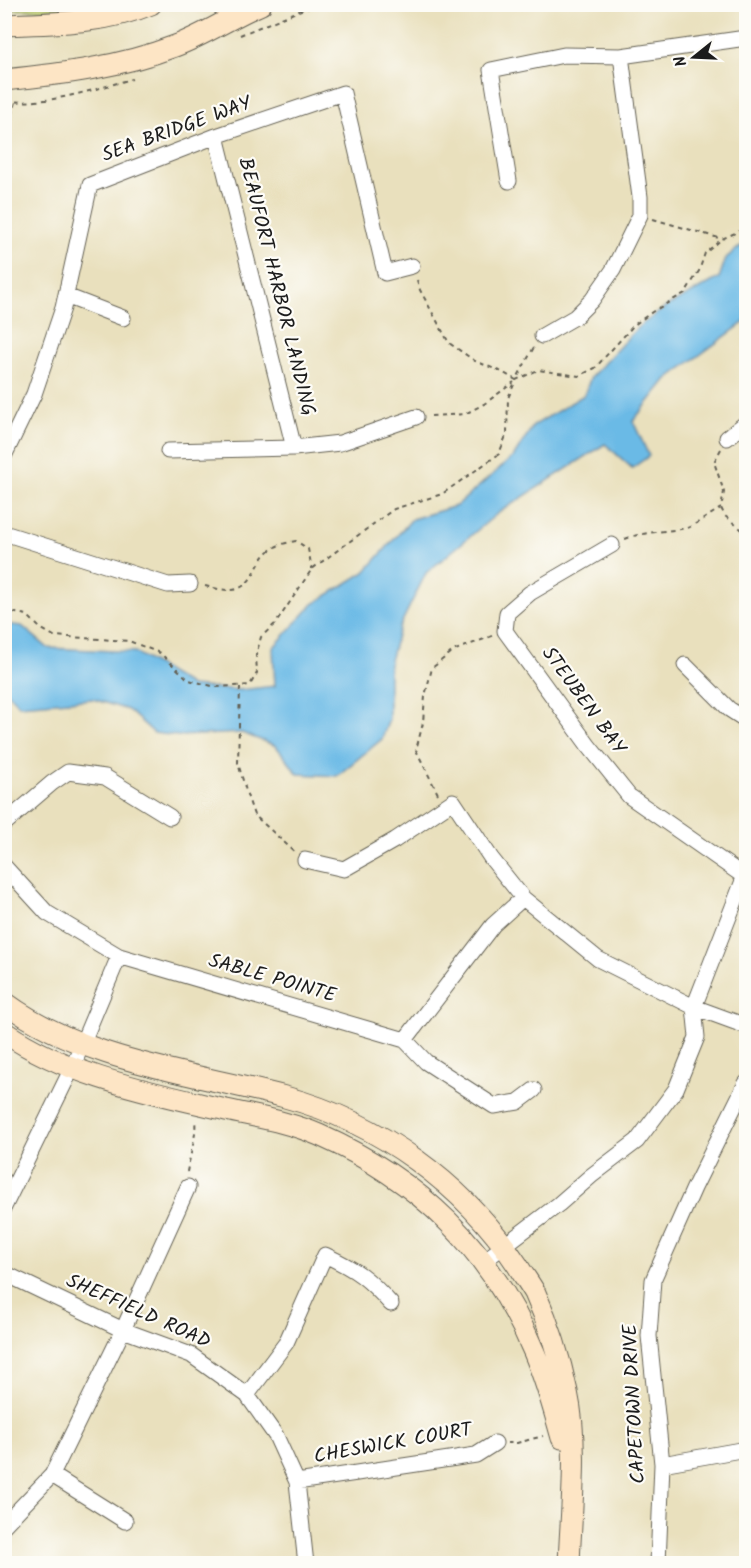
<svg xmlns="http://www.w3.org/2000/svg" width="751" height="1568" viewBox="0 0 751 1568" font-family="Kalam,sans-serif">
<style>
.green{fill:#b9c86a;stroke:#6a7243;stroke-width:1.5}
.water{fill:#6bbae6;stroke:#446b81;stroke-width:1.5}
.lines{fill:none;stroke-linecap:round;stroke-linejoin:round}
.minor-casing{stroke:#646154;stroke-width:17}
.secondary-casing{stroke:#646154;stroke-width:23}
.path{stroke:#646154;stroke-width:2;stroke-dasharray:4.5 4.5;stroke-linecap:butt}
.minor{stroke:#fff;stroke-width:15}
.secondary{stroke:#fde5c5;stroke-width:21}
.labels{text-anchor:middle;dominant-baseline:central;stroke-width:4.5;stroke-linejoin:round;paint-order:stroke}
.street-label{font-size:20px;fill:#1c1c1c;stroke:#fdfcf7}
</style>
<rect width="100%" height="100%" fill="#fdfcf7"/>
<filter id="ink" filterUnits="userSpaceOnUse"><feTurbulence type="fractalNoise" baseFrequency=".0167" numOctaves="2"/><feDisplacementMap in="SourceGraphic" scale="12" xChannelSelector="R" yChannelSelector="G"/><feConvolveMatrix kernelMatrix="1 2 1 2 8 2 1 2 1" color-interpolation-filters="sRGB"/></filter>
<filter id="wash" filterUnits="userSpaceOnUse"><feTurbulence type="fractalNoise" baseFrequency=".008" numOctaves="4" result="noise"/><feDisplacementMap in="SourceGraphic" scale="24" xChannelSelector="R" yChannelSelector="G"/><feGaussianBlur stdDeviation="1.35" result="paint"/><feColorMatrix in="noise" values="0 0 0 0 0 0 0 0 0 0 0 0 0 0 0 0 0 1.4 0 .05"/><feComposite in="paint" operator="in"/></filter>
<g filter="url(#wash)">
<rect width="100%" height="100%" fill="#e9e0bd"/>
<path class="green" d="M4,5L5,4L90,5L45,10H5Z"/>
<path class="water" d="M746,242V321L667,379L633,421L649,456L632,468L605,444L498,513L426,573L399,628L389,664V719L382,739L337,776L298,774L276,746L242,733L178,736L154,733L128,710L93,699L19,705L5,690V624L22,626L48,648L135,652L191,686L240,690L275,686L273,648L313,604L365,572L412,519L456,506L514,456L533,426L584,395L591,377L637,328L666,307L719,278L726,258Z"/>
</g>
<g filter="url(#ink)">
<g class="lines">
<g class="minor-casing">
<path id="minor" d="M216,136L294,448
M509,181L491,70L564,55L621,56L746,38
M66,296L123,318
M542,336L575,317L592,300L613,270L640,215V197L621,56
M727,438L746,423
M168,451L294,448L340,443L416,417
M4,456L34,394L63,308L90,185L216,136L343,93L385,273L412,266
M4,533L168,585L190,584
M612,545L530,593L507,613L505,631L588,745L629,796L745,877
M685,665L729,709L746,720
M4,824L52,783L68,772L105,777L170,817
M305,860L344,869L395,840L453,801L491,858L523,898L598,959L694,1007L746,1026
M4,866L47,913L119,956L405,1040L426,1062L494,1106L518,1102L534,1090
M405,1040L493,925L523,898
M4,1207L72,1068L119,956
M484,1261L559,1204L591,1176L637,1141L676,1089L697,1037L694,1007L746,873
M4,1273L123,1330L191,1355L247,1395L276,1436L297,1482L306,1564
M247,1395L286,1343L325,1255C357,1270 368,1278 391,1304
M662,1464L746,1449
M52,1475L125,1521
M297,1482L476,1455L495,1443
M4,1525L52,1475L123,1330L188,1187
M658,1564L662,1464L649,1336L653,1280L694,1188L746,1083"/>
</g>
<g class="secondary-casing">
<path id="secondary" d="M4,25C54,23 104,24 151,4
M4,80C63,74 120,67 175,46C205,35 232,16 261,4
M4,1002C86,1062 190,1072 285,1097C379,1122 465,1185 518,1266C523,1275 530,1284 535,1293C549,1324 560,1359 567,1392C579,1447 571,1508 569,1564
M4,1032C70,1077 150,1092 226,1110C257,1117 290,1122 319,1135C420,1180 491,1249 534,1352C546,1380 554,1409 562,1438"/>
</g>
<path class="path" d="M240,35L301,10L325,4
M7,101C50,105 91,90 132,79
M4,205L12,116L16,102
M653,219L722,239
M417,280L420,290L449,343L475,361L500,371L516,380L534,347
M431,416L465,414L484,404L514,382
M721,449L714,462L724,492L721,508L725,516L746,533
M625,539C645,531 667,532 687,528C692,527 714,512 721,508
M205,586C214,588 228,592 237,589C253,584 256,564 267,553C275,545 285,543 296,541L308,549L312,569
M4,611L27,615L40,628L54,636L129,641L160,653L189,680L216,687L250,685L257,673L256,655L261,637L276,623L312,569L394,509L442,494L499,454L507,433L508,398L516,380L538,370L579,376L595,368L634,325L652,312L685,293L699,271L705,253L722,239L746,228
M240,687L238,763L248,798L254,815L295,852
M438,794L416,750L423,723L425,696L432,668L453,651L492,636
M187,1172C190,1154 197,1137 195,1119
M507,1443H517L543,1436"/>
<use href="#minor" class="minor"/>
<use href="#secondary" class="secondary"/>
</g>
</g>
<g class="labels">
<g class="street-label">
<text transform="translate(177 130) rotate(-20)">SEA BRIDGE WAY</text>
<text transform="translate(276 287) rotate(76)">BEAUFORT HARBOR LANDING</text>
<text transform="translate(583 701) rotate(54)">STEUBEN BAY</text>
<text transform="translate(272 979) rotate(16)">SABLE POINTE</text>
<text transform="translate(138 1312) rotate(24)">SHEFFIELD ROAD</text>
<text transform="translate(635 1404) rotate(-93)">CAPETOWN DRIVE</text>
<text transform="translate(393 1444) rotate(-10)">CHESWICK COURT</text>
</g>
</g>
<rect width="751" height="1568" fill="none" stroke="#fdfcf7" stroke-width="24"/>
<g transform="translate(694 57) rotate(252)" stroke="#fdfcf7" stroke-width="4.5" paint-order="stroke">
<path d="M0-4.5L10 22L0 15L-10 22Z" fill="#1c1c1c"/>
<text y="-9" font-size="16" font-weight="bold" text-anchor="middle" fill="#1c1c1c">N</text>
</g>
</svg>
